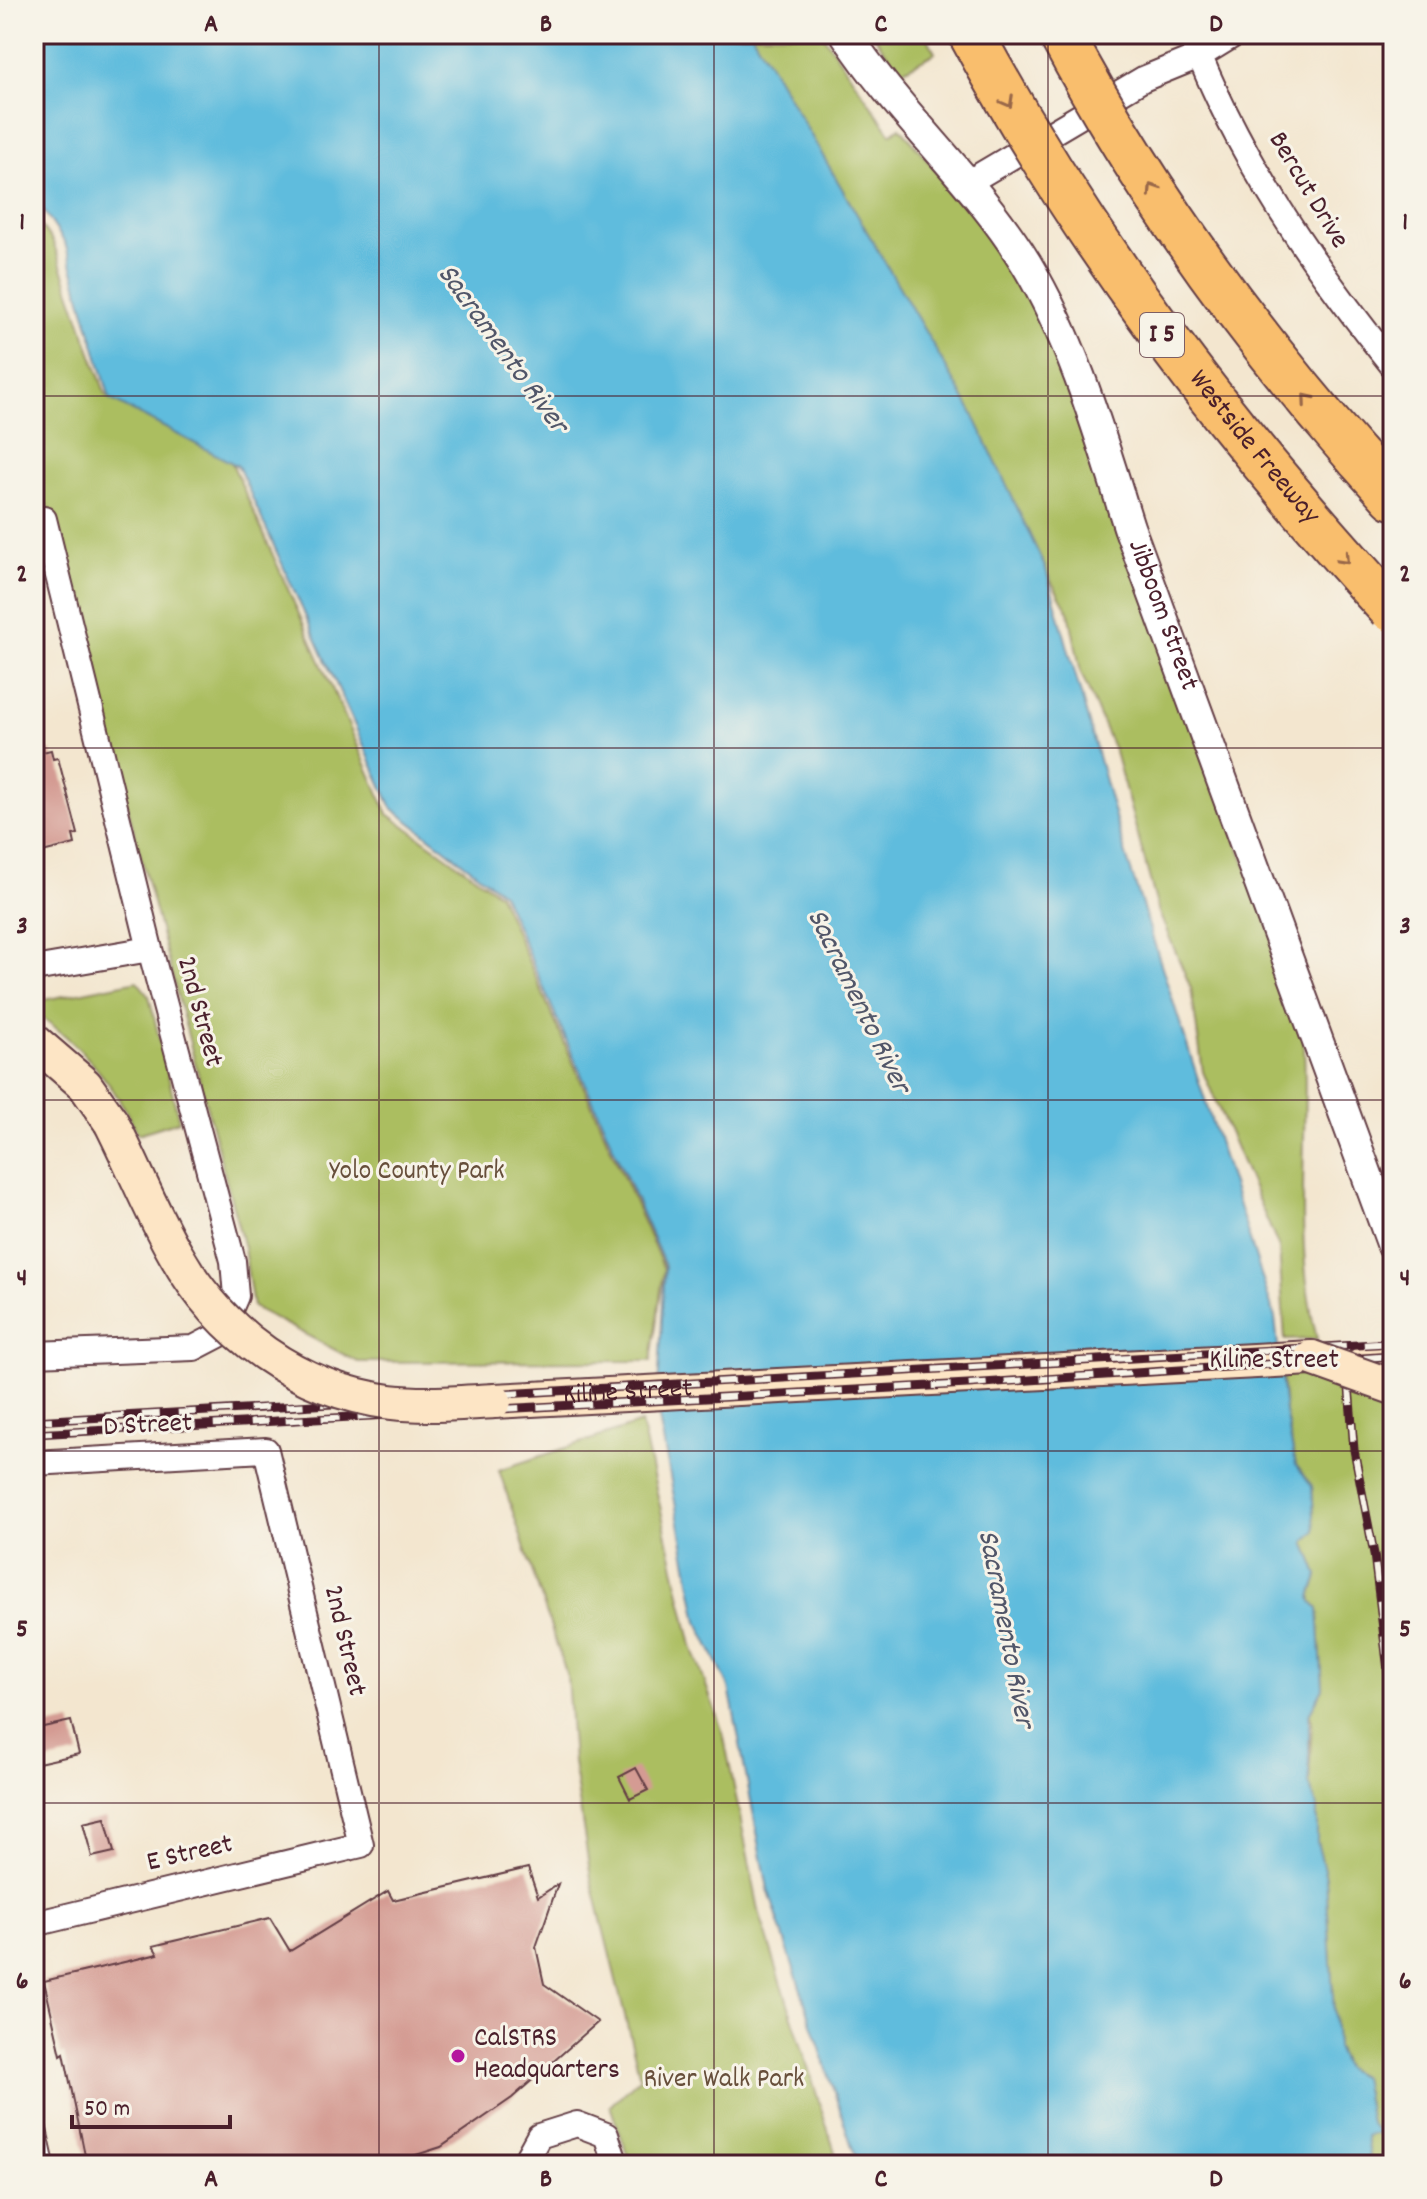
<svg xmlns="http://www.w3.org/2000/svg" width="1427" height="2199" viewBox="0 0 1427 2199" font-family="Dekko,sans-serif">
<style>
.green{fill:#abbe61;stroke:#7a6e46;stroke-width:2}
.water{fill:#5fbcdd;stroke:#546e84;stroke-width:2}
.building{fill:#d49b93}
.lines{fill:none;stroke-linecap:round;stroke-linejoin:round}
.minor-casing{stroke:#633d44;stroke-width:28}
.tertiary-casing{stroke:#633d44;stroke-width:34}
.secondary-casing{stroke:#633d44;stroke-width:38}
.motorway-casing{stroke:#633d44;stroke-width:48}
.minor{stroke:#fff;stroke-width:24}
.tertiary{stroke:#fff;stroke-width:30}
.secondary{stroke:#fde5c5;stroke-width:34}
.motorway{stroke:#f9be6d;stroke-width:44}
.rail-casing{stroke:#4a1f2b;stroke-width:9}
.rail{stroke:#f7f3e8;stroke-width:6;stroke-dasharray:18;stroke-linecap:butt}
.secondary-bridge-casing{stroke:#633d44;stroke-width:38;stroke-linecap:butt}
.motorway-bridge-casing{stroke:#633d44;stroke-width:48;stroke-linecap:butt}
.secondary-bridge{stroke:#fde5c5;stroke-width:34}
.motorway-bridge{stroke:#f9be6d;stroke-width:44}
.oneway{stroke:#996749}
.grid{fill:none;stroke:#4a1f2b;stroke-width:2;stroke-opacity:0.55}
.poi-dot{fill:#b5179e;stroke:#f7f3e8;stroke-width:3}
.labels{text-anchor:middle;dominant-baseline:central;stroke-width:6;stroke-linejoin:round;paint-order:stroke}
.shield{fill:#f7f3e8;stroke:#7e5f64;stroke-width:2}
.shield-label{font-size:26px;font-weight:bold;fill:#4a1f2b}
.street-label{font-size:28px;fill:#4a1f2b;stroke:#f7f3e8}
.park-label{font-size:28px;fill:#674f3b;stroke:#f7f3e8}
.poi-label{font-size:28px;fill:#4a1f2b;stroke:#f7f3e8;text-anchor:start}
.water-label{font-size:30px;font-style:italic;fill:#515669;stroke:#f7f3e8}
.neatline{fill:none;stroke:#4a1f2b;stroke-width:3}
.grid-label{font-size:26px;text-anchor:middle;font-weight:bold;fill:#4a1f2b}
</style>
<rect width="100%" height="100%" fill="#f7f3e8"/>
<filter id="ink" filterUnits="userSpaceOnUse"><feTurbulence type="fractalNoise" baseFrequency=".0125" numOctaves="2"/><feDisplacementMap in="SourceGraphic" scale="16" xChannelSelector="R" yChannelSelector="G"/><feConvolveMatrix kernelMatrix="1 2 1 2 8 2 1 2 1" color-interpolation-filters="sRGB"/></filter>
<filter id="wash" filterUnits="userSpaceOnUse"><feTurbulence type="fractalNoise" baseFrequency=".006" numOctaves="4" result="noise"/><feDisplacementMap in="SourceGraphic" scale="32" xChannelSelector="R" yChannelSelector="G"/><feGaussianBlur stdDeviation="1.8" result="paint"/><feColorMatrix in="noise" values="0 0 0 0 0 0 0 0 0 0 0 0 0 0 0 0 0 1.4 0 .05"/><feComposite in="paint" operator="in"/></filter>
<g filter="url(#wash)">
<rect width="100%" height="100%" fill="#f3e6cf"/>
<path class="green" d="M734,34H822L891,134L900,127L977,219L1039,312L1302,1016C1312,1123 1290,1233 1317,1339L1285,1340L1279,1248L1203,1072L1191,988L1159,913L1115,752L1081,673L1069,612Z
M873,34H926L935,53L900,72Z
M34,216L53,242L106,396L231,461L388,814L499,894L664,1269L651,1361L358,1362L253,1307L244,1248L48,505L34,502Z
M137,981L149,996L179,1121L138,1134C116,1086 79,1041 34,1012V1002Z
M1393,1370V2165H1370L1366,2135L1378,2133L1370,2124L1362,2077L1345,2068L1336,2047L1326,1878L1317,1842V1807L1309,1784L1312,1721L1309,1714L1323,1688L1318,1609C1304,1597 1316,1590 1318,1575L1305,1542L1314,1518L1312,1486L1296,1465L1285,1412L1282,1374Z
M641,1423L692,1646L723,1733L760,1915L839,2165H632L610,2106L640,2077L591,1879L573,1762L567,1676L499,1470Z"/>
<path class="water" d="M34,34H752L972,412L1046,569L1123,846L1275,1318L1285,1412L1296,1465L1312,1486L1315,1531L1305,1542L1318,1575C1316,1590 1304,1597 1318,1609L1323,1688L1309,1714V1783L1317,1807V1842L1326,1878L1336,2047L1345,2068L1362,2077L1370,2123L1378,2133L1366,2136L1370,2165H858L768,1889L729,1687L698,1622L657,1408L665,1266L502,893L392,808L238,466L110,399L65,243L34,196Z"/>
<g id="blocks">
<path class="building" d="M51,750L53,759L58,758L78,834L73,835L75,844L34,854V754Z
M71,1721L79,1754L34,1764V1729Z
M636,1768L648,1790L630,1799L619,1777Z
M105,1818L114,1852L92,1857L83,1823Z
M528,1868L538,1897L558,1884L536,1947L544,1984L598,2022L512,2098L441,2147L385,2165H87L64,2053L61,2055L44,1981L158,1954L153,1946L270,1918L290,1951L388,1891L393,1900Z"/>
</g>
</g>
<g filter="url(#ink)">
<use href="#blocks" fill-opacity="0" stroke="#633d44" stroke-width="2"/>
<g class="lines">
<g class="minor-casing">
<path id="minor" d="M1191,34C1237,156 1312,265 1393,366
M967,183L1143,79L1199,56L1235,34
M34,969L150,949
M34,1354L194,1348L219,1335L236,1296L233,1261L150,949L44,519
M34,1463L266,1450L361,1845L34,1924
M34,2130L42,2165
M527,2165L528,2156L539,2136L577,2124L606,2135L616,2165"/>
</g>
<g class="tertiary-casing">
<g id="tertiary">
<path id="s1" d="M846,34C900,116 976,181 1027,265C1075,345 1101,439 1129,527L1393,1246"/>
</g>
</g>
<g class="secondary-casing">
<g id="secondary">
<path d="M34,1041L85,1085L111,1122"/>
<path d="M1364,1363H1393"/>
<path id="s2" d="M494,1401L1312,1358"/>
</g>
</g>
<g class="motorway-casing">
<path id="motorway" d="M1358,458L1393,497"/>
</g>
<use href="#minor" class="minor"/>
<use href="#tertiary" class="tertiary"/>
<use href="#secondary" class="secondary"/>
<use href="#motorway" class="motorway"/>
<g class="rail-casing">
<path id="rail" d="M1349,1387L1354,1450L1374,1554L1393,1712
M34,1421L1393,1343
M34,1434L968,1384L1393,1356
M1386,1590L1393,1536"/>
</g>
<use href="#rail" class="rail"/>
<g class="secondary-bridge-casing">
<path id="secondary-bridge" d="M111,1122C133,1165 151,1211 175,1253C220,1334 298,1390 391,1402C425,1406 460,1403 494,1401
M1312,1358L1393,1387"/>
</g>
<g class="motorway-bridge-casing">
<g id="motorway-bridge">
<path id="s3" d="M971,34C1086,247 1228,431 1391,609"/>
<path d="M1061,34C1142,187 1244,328 1358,458"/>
</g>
</g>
<use href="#secondary-bridge" class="secondary-bridge"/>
<use href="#motorway-bridge" class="motorway-bridge"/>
</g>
<defs><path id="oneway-chevron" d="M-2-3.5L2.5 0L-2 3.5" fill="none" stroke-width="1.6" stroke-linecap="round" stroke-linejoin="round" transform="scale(2)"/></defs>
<g class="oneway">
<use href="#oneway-chevron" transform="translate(1008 102) rotate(61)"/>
<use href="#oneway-chevron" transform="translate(1153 189) rotate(-123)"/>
<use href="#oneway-chevron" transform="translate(1307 399) rotate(-130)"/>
<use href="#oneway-chevron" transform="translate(1344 559) rotate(47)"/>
</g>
</g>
<path class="grid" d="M379,34V2165M714,34V2165M1048,34V2165M34,396H1393M34,748H1393M34,1100H1393M34,1451H1393M34,1803H1393"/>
<circle class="poi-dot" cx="458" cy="2056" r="8"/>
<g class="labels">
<rect class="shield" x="1140" y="313" width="44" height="44" rx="6"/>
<g class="shield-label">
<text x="1162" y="335">I 5</text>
</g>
<g class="street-label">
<text transform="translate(1307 191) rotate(59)">Bercut Drive</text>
<text stroke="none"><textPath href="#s3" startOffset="502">Westside Freeway</textPath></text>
<text stroke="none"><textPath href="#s1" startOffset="670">Jibboom Street</textPath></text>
<text transform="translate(198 1012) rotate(75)">2nd Street</text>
<text x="1274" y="1362">Kiline Street</text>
<text stroke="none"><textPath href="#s2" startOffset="134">Kiline Street</textPath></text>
<text transform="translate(148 1427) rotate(-3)">D Street</text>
<text transform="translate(343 1641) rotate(77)">2nd Street</text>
<text transform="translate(190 1855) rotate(-13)">E Street</text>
</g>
<g class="park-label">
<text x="417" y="1173">Yolo County Park</text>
<text x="724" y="2081">River Walk Park</text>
</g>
<g class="poi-label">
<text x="474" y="2040">CalSTRS<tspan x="474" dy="32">Headquarters</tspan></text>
</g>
<g class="water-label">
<text transform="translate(501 350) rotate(54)">Sacramento River</text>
<text transform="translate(857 1002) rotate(64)">Sacramento River</text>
<text transform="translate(1004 1629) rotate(79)">Sacramento River</text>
</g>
</g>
<rect width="1427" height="2199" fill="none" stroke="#f7f3e8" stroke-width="88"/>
<path d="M72 2115v12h158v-12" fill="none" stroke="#4a1f2b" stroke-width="4"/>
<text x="84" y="2115" font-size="24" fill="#4a1f2b" stroke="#f7f3e8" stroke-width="6" paint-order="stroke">50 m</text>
<rect x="44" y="44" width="1339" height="2111" class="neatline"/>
<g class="grid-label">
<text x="211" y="31">A</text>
<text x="546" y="31">B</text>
<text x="881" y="31">C</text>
<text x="1216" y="31">D</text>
<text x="22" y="229">1</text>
<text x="1405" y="229">1</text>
<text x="22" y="581">2</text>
<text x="1405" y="581">2</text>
<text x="22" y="933">3</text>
<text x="1405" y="933">3</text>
<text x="22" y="1285">4</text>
<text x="1405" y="1285">4</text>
<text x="22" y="1636">5</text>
<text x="1405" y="1636">5</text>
<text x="22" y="1988">6</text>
<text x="1405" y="1988">6</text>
<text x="211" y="2186">A</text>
<text x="546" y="2186">B</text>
<text x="881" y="2186">C</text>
<text x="1216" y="2186">D</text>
</g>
</svg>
